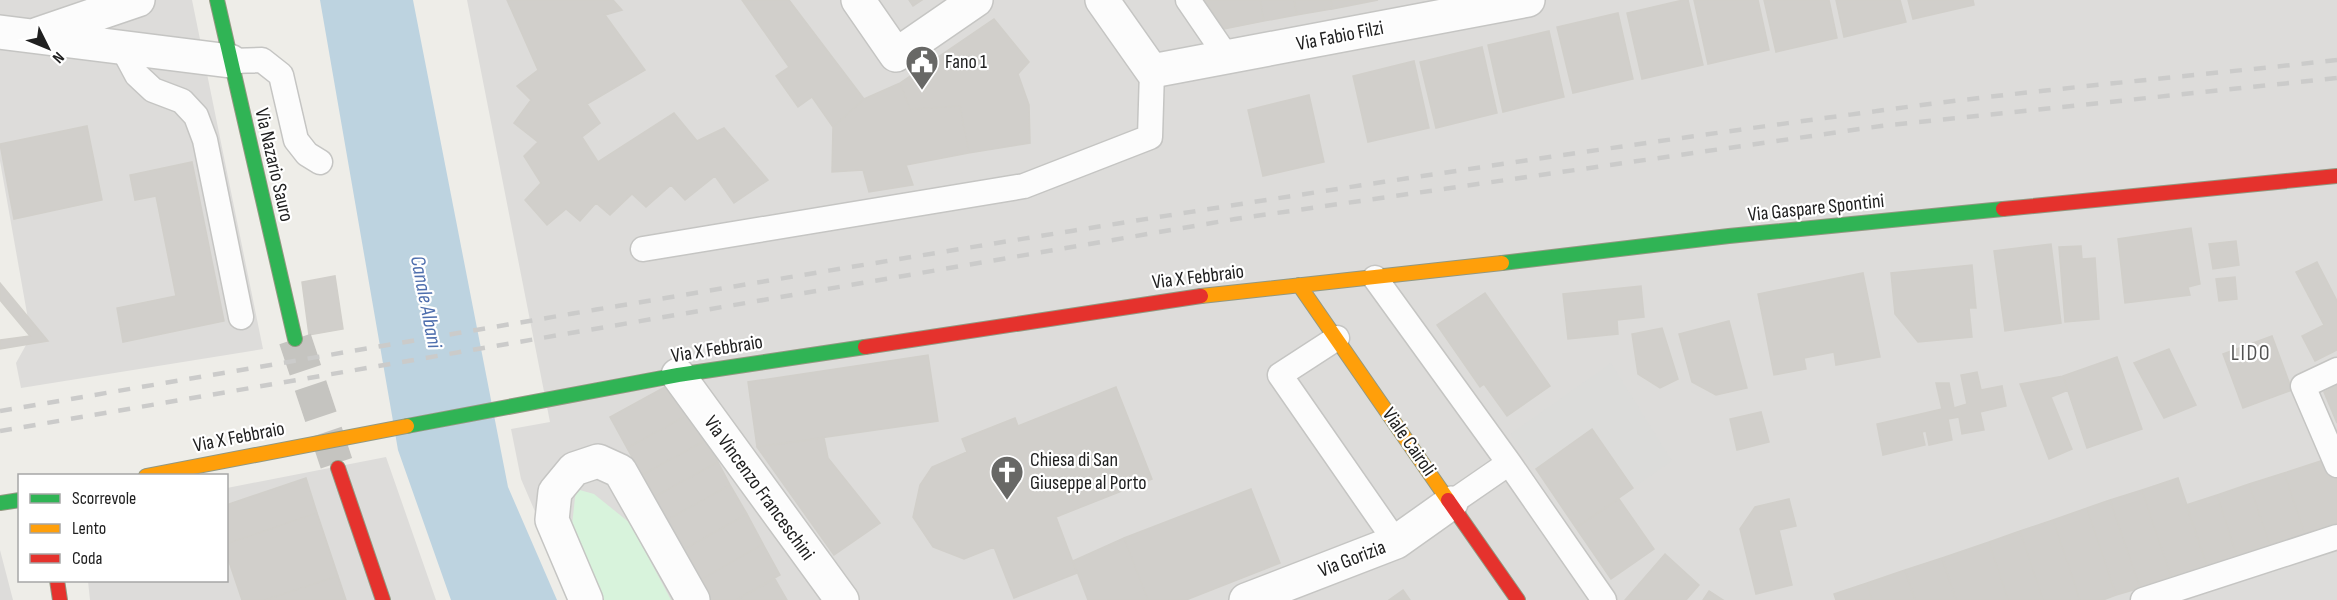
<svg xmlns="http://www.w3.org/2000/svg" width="2337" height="600" viewBox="0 0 2337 600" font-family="'Sofia Sans Condensed',sans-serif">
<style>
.residential{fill:#dddcda}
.religious{fill:#dcdcda}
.park{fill:#d8f3dc}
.water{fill:#bdd3e0}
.building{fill:#d1cfcb;stroke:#d1cfca;stroke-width:1.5}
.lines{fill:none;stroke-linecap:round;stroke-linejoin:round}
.secondary-tunnel{stroke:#c5c4c0;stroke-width:33;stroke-dasharray:33 16;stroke-linecap:butt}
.lane-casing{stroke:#c5c5c3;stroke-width:27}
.street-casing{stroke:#c5c5c3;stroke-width:36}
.fast-casing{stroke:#929881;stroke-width:16}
.slow-casing{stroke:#929881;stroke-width:16}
.jam-casing{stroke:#929881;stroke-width:16}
.lane{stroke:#fcfcfc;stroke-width:24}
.street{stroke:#fcfcfc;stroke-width:33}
.fast{stroke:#30b455;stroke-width:14}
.slow{stroke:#ff9f0a;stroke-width:14}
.jam{stroke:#e5322d;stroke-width:14}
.rail{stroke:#cbcbca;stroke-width:4.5;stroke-dasharray:12 12;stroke-linecap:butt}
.labels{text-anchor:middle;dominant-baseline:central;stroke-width:4.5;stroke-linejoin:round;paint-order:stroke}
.street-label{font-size:20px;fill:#202020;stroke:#fff}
.poi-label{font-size:20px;fill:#202020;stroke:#fff;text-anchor:start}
.water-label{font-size:21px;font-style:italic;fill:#4e6ead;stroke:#fff}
.quarter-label{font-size:22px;letter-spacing:1.5px;fill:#535353;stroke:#fff}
</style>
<rect width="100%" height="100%" fill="#eeede8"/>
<path class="residential" d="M0,0H192L263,349L21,388L16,363L31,336L0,161Z
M467,0H2337V600H573L521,479L511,429L550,422Z
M386,457L436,600H90L88,581L226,580L227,488Z
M0,550L13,600H0Z"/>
<path class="religious" d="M1611,363L1672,461L1633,488L1592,429L1536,469L1510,434Z"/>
<path class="park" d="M576,489L594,494L630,523L671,600H604L572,525Z"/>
<path class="water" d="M320,0H413L508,487L557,600H451L398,450Z"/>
<path class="building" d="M507,0H613L622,10L605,15L645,70L587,104L600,123L582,137L598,162L674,113L697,141L724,128L768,180L734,203L715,176L685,200L671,185L646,207L632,194L610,215L596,203L580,221L566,209L547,225L525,200L541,183L524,156L538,142L514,123L531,100L517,86L538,70Z
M742,0H789L864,99L833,127L812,97L798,107L776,76L789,67Z
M909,0H922L913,6Z
M1204,0H1260L1264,21L1224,29Z
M1260,0H1294L1297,15L1264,21Z
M1294,0H1331L1332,9L1297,15Z
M1331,0H1378L1332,9Z
M1683,0H1688L1703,65L1642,79L1627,13Z
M1694,0H1758L1769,50L1708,64Z
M1764,0H1829L1837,38L1776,52Z
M1836,0H1900L1906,22L1844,37Z
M1908,0H1973L1974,5L1913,19Z
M1618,13L1633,79L1573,93L1557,27Z
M994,19L1029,62L1018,74L1029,105L1030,143L969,153L960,106L910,109L900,83Z
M1549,31L1564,97L1503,112L1488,45Z
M1482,47L1497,113L1436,128L1420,62Z
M1414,61L1429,128L1368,142L1353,76Z
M900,83L910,109L960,106L969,153L906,165L913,185L869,192L863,170L832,172L833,127L864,99Z
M1309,95L1324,162L1263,176L1248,110Z
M87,126L102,200L14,219L0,144Z
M192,162L224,321L123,342L117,308L176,296L156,196L135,200L130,175Z
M2191,228L2200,284L2188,287L2190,295L2125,303L2118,239Z
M2236,241L2239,265L2213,269L2209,244Z
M2051,244L2061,323L2005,331L1994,251Z
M2081,246L2082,259L2095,258L2099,319L2065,322L2059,247Z
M2317,262L2337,301V350L2315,361L2302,336L2324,325L2296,272Z
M1972,265L1976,308H1969L1972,337L1918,342L1895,314L1891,273Z
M1863,273L1880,357L1836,365L1834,352L1804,358L1806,369L1774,375L1758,294Z
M335,276L343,329L309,335L302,282Z
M2235,277L2237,299L2219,301L2216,279Z
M0,283L48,341L0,349V340L30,336L0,300Z
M1641,286L1644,317L1617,320L1618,334L1568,339L1563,294Z
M1485,293L1550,386L1507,416L1484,384L1480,387L1437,325Z
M1729,321L1747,388L1716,395L1692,382L1679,334Z
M1662,328L1678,379L1660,388L1638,374L1632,334Z
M2272,336L2292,390L2243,408L2223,354Z
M2169,349L2196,405L2164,418L2134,363Z
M928,355L938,421L757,447L748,382Z
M2117,357L2142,429L2087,448L2063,376Z
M1977,372L1981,390L2002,386L2006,406L1980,412L1984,430L1962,434L1959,417L1948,419L1952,440L1929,445L1926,431L1922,432L1925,445L1883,455L1877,424L1942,409L1936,383H1949L1954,408L1967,404L1961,375Z
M2063,376L2068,390L2051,397L2072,449L2049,459L2020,384Z
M674,382L691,413L627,448L610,417Z
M2337,385V423L2324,392Z
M1116,387L1152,479L1056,517L1077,573L1014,598L994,547L964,559L933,547L913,517L920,485L932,467L967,452L962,439L1015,418L1018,426Z
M1761,412L1769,442L1737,450L1730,419Z
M691,413L706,440L642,475L627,448Z
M1592,429L1633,488L1576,528L1536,469Z
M824,438L828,458L880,523L834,555L757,447Z
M706,440L718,462L654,497L642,475Z
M2333,457L2337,470V523L2305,534L2284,473Z
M718,462L730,485L667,520L654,497Z
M2284,473L2305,534L2270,545L2249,484Z
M306,478L317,513L226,544V505Z
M2178,478L2207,566L2171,577L2142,490Z
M2249,484L2270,545L2237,557L2217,495Z
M730,485L747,514L683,550L667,520Z
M1251,489L1280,563L1186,600H1148L1124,538Z
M2142,490L2171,577L2140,588L2110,500Z
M2217,495L2237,557L2207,566L2186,505Z
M1619,499L1654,549L1611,579L1576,528Z
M1789,499L1796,526L1779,530L1792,585L1756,594L1740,529L1755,507Z
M2110,500L2140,588L2116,595L2087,508Z
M2087,508L2116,595L2103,600H2080L2053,520Z
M317,513L338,576L265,600H242L226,553V544Z
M747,514L763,544L700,580L683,550Z
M2053,520L2080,600H2043L2020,531Z
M2020,531L2043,600H2008L1989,542Z
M1124,538L1148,600H1088L1073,561Z
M1989,542L2008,600H1956L1942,558Z
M763,544L780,575L736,600H711L700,580Z
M1665,554L1699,585L1686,600H1625Z
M1942,558L1956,600H1915L1905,570Z
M1905,570L1915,600H1872L1867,583Z
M338,576L346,600H265Z
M775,579L787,600H736Z
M1867,583L1872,600H1836L1834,594Z
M1403,590L1410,600H1389Z
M1709,591L1723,600H1703Z"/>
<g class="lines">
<path class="secondary-tunnel" d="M295,339L338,468"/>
<g class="lane-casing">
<path id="lane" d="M1188,0L1227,57
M122,47L137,75L153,90L182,101L196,116L205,140L241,317
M230,61L262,60L281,75L296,140L307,154L320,162
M643,249L1024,186L1150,137L1152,71
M1375,278L1509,463L1604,600
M1337,338L1280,375L1396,542
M2337,370L2303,386L2337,465
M1451,503L1509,463
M2143,600L2337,537"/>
</g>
<g class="street-casing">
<path id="street" d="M858,0L896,55L976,0
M1102,0L1152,71L1528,0
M0,32L230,61
M38,34L138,0
M678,375L842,600
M586,600L552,520L555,492L574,469L598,461L620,471L693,600
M1246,600L1396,542L1451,503"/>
</g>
<g class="fast-casing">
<path id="fast" d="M217,0L295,339
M1502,263L1729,236L2003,209
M407,426L678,375L865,347
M0,503L20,500"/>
</g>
<g class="slow-casing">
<path id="slow" d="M1299,285L1448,500
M1201,296L1502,263
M146,476L407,426"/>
</g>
<g class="jam-casing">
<path id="jam" d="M2003,209L2337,176
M865,347L1201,296
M338,468L383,600
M1448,500L1518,600
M57,580L60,600"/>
</g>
<use href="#lane" class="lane"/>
<use href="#street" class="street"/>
<use href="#fast" class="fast"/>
<use href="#slow" class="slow"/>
<use href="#jam" class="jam"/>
<path class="rail" d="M0,411C625,305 1249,195 1877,111C2029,90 2184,77 2337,60
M0,431L1235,219L1881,126L2337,78"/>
</g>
<defs>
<g id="civic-pin" transform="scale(1.725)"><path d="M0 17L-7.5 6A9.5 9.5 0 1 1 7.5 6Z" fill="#686866" stroke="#fff"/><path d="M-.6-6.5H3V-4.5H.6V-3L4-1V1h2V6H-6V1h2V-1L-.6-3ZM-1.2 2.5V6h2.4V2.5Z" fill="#fff"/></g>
<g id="church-pin" transform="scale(1.725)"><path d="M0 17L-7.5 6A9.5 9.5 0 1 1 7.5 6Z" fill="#686866" stroke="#fff"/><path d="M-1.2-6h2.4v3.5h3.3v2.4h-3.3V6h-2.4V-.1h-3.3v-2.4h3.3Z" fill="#fff"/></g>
</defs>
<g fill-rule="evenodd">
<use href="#civic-pin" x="922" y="62"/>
<use href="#church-pin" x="1007" y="472"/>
</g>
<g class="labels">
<g class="street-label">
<text transform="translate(1340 36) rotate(-11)">Via Fabio Filzi</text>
<text transform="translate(274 165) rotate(77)">Via Nazario Sauro</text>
<text transform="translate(1816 208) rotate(-6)">Via Gaspare Spontini</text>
<text transform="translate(1198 277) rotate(-7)">Via X Febbraio</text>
<text transform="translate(717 349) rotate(-9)">Via X Febbraio</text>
<text transform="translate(239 437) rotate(-11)">Via X Febbraio</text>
<text transform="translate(1409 442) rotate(55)">Viale Cairoli</text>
<text transform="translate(759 488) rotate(54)">Via Vincenzo Franceschini</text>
<text transform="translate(1352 559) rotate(-21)">Via Gorizia</text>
</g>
<g class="poi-label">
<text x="945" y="62">Fano 1</text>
<text x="1030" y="460">Chiesa di San<tspan x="1030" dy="23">Giuseppe al Porto</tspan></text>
</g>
<g class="water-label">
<text transform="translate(426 302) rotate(79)">Canale Albani</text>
</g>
<g class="quarter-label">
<text x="2251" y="353">LIDO</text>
</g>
</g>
<rect x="18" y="474" width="210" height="108" fill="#ffffff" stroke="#a6a6a6" stroke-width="1.5"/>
<rect x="30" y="494" width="30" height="9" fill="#30b455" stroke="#a6a6a6" stroke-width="1.5"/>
<text x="72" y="504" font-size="18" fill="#202020">Scorrevole</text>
<rect x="30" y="524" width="30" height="9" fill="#ff9f0a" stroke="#a6a6a6" stroke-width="1.5"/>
<text x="72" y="534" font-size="18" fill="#202020">Lento</text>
<rect x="30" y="554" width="30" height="9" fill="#e5322d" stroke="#a6a6a6" stroke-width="1.5"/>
<text x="72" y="564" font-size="18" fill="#202020">Coda</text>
<g transform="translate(48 48) rotate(133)" stroke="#ffffff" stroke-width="4.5" paint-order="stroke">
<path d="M0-4.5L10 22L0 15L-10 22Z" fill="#202020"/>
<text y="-9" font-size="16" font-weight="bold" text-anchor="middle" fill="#202020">N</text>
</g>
</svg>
